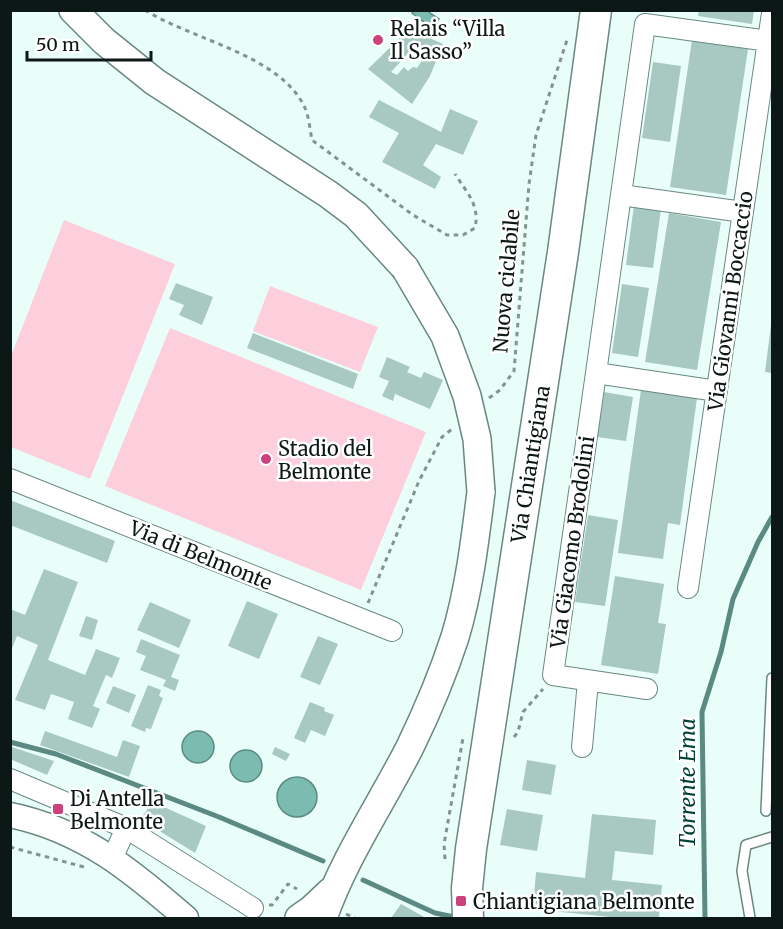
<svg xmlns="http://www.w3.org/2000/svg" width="783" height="929" viewBox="0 0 783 929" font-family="Merriweather,serif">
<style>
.green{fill:#fdcfdd}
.water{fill:#7bbbb0;stroke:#5a8a82;stroke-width:1.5}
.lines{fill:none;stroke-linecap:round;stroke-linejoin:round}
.stream{stroke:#5a8a82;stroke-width:5}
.building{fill:#a7c9c2;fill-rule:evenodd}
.service-casing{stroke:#688881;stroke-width:12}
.minor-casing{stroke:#688881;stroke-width:22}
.tertiary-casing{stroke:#688881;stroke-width:27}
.secondary-casing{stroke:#688881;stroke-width:30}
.primary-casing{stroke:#688881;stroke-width:33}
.path{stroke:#839490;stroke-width:3;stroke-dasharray:4.5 4.5;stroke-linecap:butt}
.service{stroke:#fff;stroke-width:9}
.minor{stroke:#fff;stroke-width:20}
.tertiary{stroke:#fff;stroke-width:24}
.secondary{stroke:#fff;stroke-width:27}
.primary{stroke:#fff;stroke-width:30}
.secondary-bridge-casing{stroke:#688881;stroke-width:30;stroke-linecap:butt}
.secondary-bridge{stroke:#fff;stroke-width:27}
.poi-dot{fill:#cc427c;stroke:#fff;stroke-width:2}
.labels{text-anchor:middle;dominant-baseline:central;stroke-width:5;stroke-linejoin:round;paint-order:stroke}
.poi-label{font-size:20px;fill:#0c1816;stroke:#fff;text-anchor:start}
.street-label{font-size:20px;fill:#0c1816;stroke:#fff}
.water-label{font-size:21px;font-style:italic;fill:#013f37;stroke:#fff}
</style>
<rect width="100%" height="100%" fill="#e9fef9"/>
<path class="green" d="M64,220L175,264L90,479L11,447V356Z
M270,286L378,327L360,372L253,331Z
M170,328L426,432L361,590L105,486Z"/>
<path class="water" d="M413,11H427L439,19L432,28L412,13Z
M182 747a16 16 0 1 1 32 0a16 16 0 1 1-32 0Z
M230 766a16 16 0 1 1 32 0a16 16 0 1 1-32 0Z
M277 797a20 20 0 1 1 40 0a20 20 0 1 1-40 0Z"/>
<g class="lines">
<path class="stream" d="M10,742L56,754L219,817L323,861
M363,880L435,913L459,918
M705,918L702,712L721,652L733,599L758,542L772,517"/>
</g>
<path class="building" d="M699,10H754L752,24L698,16Z
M409,29L443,44L430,76L412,104L368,69ZM412,49L425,56L417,68L413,67L408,71L404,67L397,75L391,72Z
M692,40L748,49L726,195L670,187Z
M653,62L681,66L670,142L642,138Z
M379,100L441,132L450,109L478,121L463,155L436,144L423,165L441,177L435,189L382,162L399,133L369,117Z
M634,205L661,209L653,268L626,265Z
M669,213L721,222L697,370L645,362Z
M176,283L213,297L202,325L179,315L184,305L169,299Z
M622,284L649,288L638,357L612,353Z
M771,325H772V373L765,372Z
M253,333L358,374L353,389L247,348Z
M387,357L410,367L407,372L421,378L424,372L443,380L430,409L395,394L393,401L382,396L389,381L379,377Z
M641,390L697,398L680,525L668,523L663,559L618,553Z
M604,392L633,397L626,441L597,437Z
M10,500L115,541L107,563L10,525Z
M588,515L618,520L605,606L575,602Z
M44,569L78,582L48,660L85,675L96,649L120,658L112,678L106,675L93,706L100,709L92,728L68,719L74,702L63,698L51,694L45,710L15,700L38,645L17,636L10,653V609L25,615Z
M615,576L664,584L658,623L666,624L658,674L601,665Z
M247,601L278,614L259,659L228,646Z
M150,602L191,620L179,648L137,630Z
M86,616L98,620L92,640L79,636Z
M318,636L338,644L320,685L300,677Z
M141,639L180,655L171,677L179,680L175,691L163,686L166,680L140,670L146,656L136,652Z
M148,685L161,690L159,696L163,698L151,729L146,728L145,732L131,726Z
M113,686L136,695L129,713L106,703Z
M310,702L325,708L324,711L334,715L325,736L311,730L305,743L294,738Z
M45,731L117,757L123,740L140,746L129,777L40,745Z
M12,747L54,761L47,775L10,759Z
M275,747L290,754L286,761L272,754Z
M527,760L556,765L551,795L522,790Z
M153,802L206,826L195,853L140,819Z
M507,809L543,815L537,851L500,845Z
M592,814L656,820L653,855L615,851L612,880L662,885L659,918H609L610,917L533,909L536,872L585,878Z
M401,904L426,918H391Z"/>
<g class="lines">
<g class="service-casing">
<path id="service" d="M766,811L772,678
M750,918L742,871L746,845L772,837"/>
</g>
<g class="minor-casing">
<path id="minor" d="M621,195L743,212
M596,373L553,675L647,689
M717,391L596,373L645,24L768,41
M10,479L392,631
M688,588L772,13
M582,747L588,681
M10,779L126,828
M112,859L126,828L253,908"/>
</g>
<g class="tertiary-casing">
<path id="tertiary" d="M10,815C83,830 132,871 186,918"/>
</g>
<g class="secondary-casing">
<path id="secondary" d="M73,10L104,41L155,82L328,194L356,215L405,268
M299,918L312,909L330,892
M323,918C344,858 381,804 410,747C427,712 443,674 455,637C469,591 475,540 481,492"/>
</g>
<g class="primary-casing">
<path id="primary" d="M468,918L467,888L471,849L563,252L596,10"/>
</g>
<path class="path" d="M145,10C192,40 281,55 305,108C309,117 310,130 312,140L413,215L447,235H463L475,228C480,205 467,193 455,174
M489,398L500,390L514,371L529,184L536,135L567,40
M368,603L419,481L442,437L452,429
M514,737L518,732L523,712L543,689
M10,847L84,867
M445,859L444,844L463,738
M269,905H272L288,884L297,889
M346,914L355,918"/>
<use href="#service" class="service"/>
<use href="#minor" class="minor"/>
<use href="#tertiary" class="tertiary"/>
<use href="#secondary" class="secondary"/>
<use href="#primary" class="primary"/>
<g class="secondary-bridge-casing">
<path id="secondary-bridge" d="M405,268L445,336L467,396L477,439L481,492"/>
</g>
<use href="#secondary-bridge" class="secondary-bridge"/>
</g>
<g class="poi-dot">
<circle cx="378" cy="40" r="6"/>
<circle cx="266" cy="459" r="6"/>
<rect x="52" y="803" width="12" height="12" rx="3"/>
<rect x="455" y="895" width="12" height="12" rx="3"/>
</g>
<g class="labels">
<g class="poi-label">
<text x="390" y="28">Relais “Villa<tspan x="390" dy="23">Il Sasso”</tspan></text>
<text x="278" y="448">Stadio del<tspan x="278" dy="23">Belmonte</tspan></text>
<text x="70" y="798">Di Antella<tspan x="70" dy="23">Belmonte</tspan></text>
<text x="473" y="901">Chiantigiana Belmonte</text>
</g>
<g class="street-label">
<text transform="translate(506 281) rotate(-85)">Nuova ciclabile</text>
<text transform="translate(730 301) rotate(-82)">Via Giovanni Boccaccio</text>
<text transform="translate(530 464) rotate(-81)">Via Chiantigiana</text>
<text transform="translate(572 542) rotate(-82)">Via Giacomo Brodolini</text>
<text transform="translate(201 555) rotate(22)">Via di Belmonte</text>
</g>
<g class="water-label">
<text transform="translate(687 783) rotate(-90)">Torrente Ema</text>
</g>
</g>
<rect width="783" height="929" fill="none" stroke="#0c1816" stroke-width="24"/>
<path d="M27 51v9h124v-9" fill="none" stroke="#0c1816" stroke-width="3"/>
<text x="36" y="51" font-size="18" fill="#0c1816" stroke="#ffffff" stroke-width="4.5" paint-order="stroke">50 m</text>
</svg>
